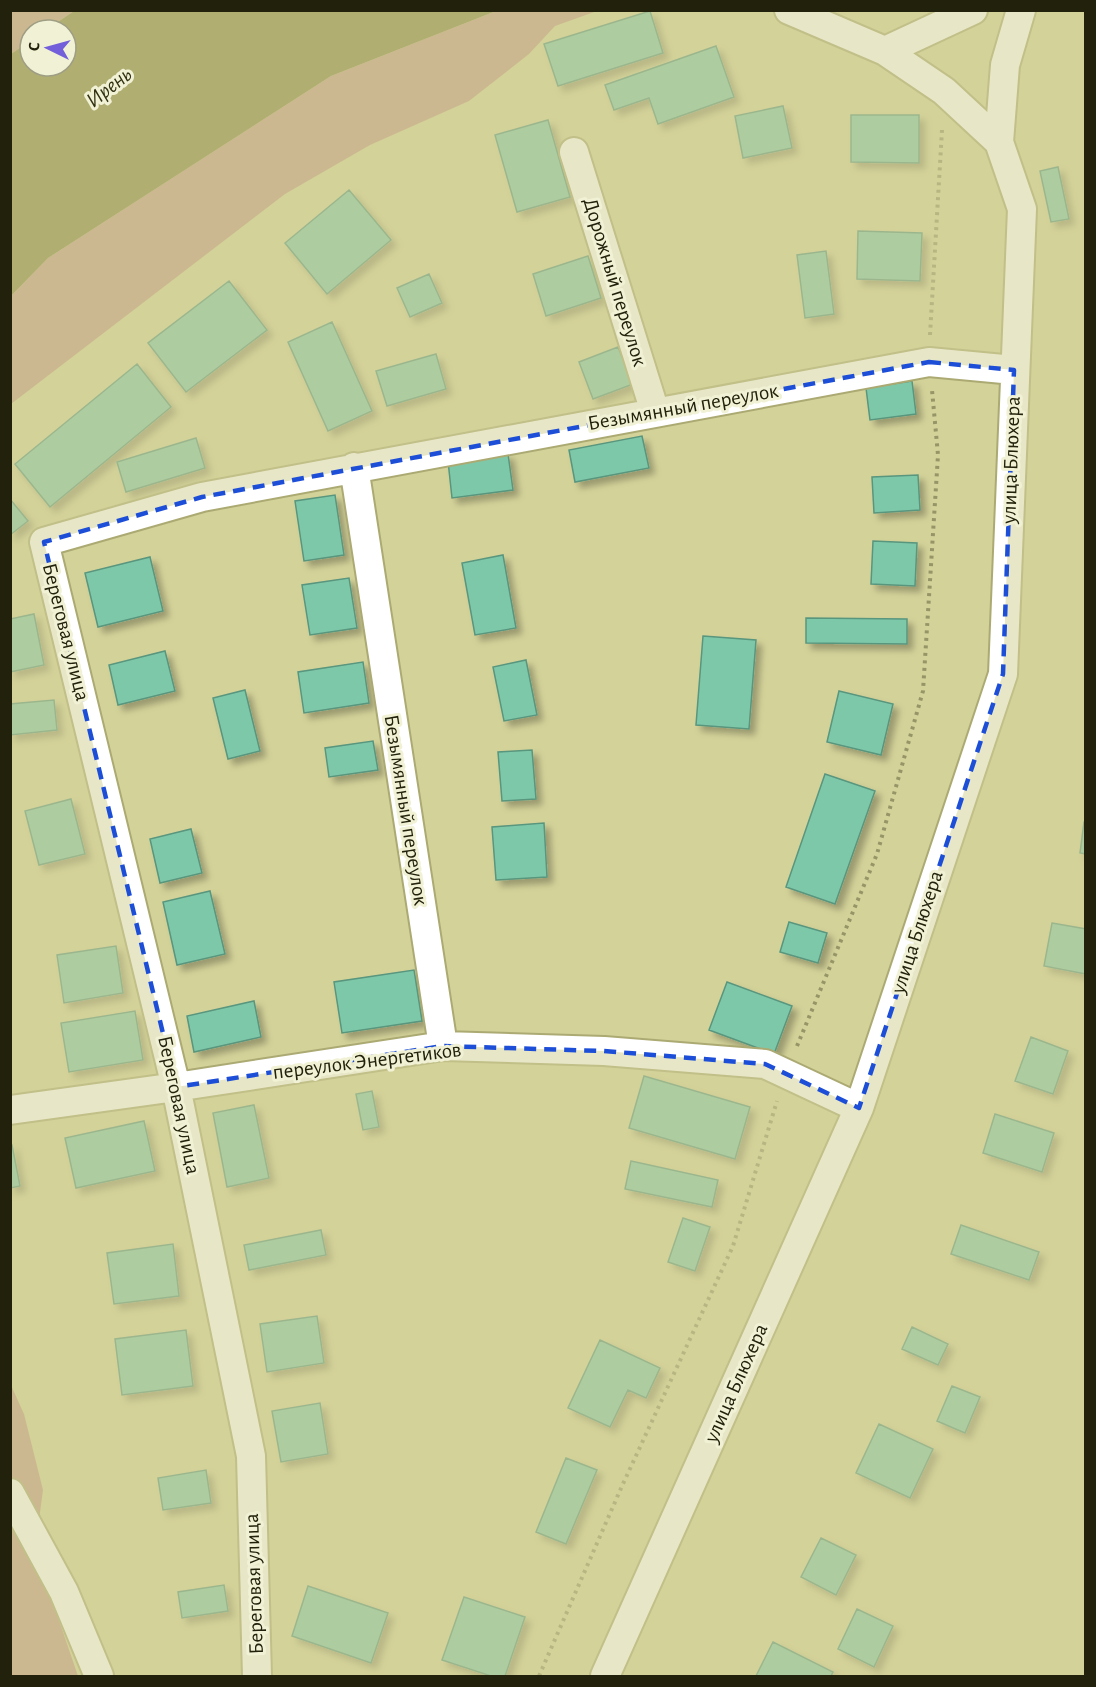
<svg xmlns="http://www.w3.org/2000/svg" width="1096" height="1687" viewBox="0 0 1096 1687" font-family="'Alegreya Sans',sans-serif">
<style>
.green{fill:#c49a86}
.water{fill:#878443}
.building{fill:#7ec8aa;stroke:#59967e;stroke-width:1.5;filter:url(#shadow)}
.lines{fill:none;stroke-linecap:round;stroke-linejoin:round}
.minor-casing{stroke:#acaa73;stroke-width:32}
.path{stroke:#969568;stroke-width:4;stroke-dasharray:3 4.5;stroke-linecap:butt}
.minor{stroke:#fff;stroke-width:28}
.marked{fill:none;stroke:#1d4ed8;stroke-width:4.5;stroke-dasharray:12 8;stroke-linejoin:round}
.labels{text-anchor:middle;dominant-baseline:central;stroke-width:6;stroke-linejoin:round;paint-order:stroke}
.street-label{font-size:21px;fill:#22210b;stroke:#f1f1d5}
.water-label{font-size:22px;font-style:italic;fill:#323113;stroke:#f1f1d5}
</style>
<defs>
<filter id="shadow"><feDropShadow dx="5.5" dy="5.5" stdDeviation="3" flood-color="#0004"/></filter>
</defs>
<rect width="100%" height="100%" fill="#d3d299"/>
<path class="green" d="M11,11H74L46,30H30V41L11,54Z
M496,11H597L555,26L529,54L469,101L370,145L285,194L11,404V296L48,258L331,76Z
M10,1383L24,1414L43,1490L35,1550L78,1676H11Z"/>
<path class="water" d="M74,11V10L496,11L331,76L48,258L11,296V54L30,41V66H66V30H46Z"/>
<path class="building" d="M650,11L663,53L558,86L544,44Z
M716,46L734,97L658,124L649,98L614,110L605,85Z
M783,106L792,148L743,158L735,116Z
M851,115H919V163L851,162Z
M548,120L570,197L517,212L495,135Z
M1058,167L1069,219L1051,222L1040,171Z
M349,190L391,240L327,294L285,243Z
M858,231L922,233L920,281L857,279Z
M826,251L834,314L805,318L797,255Z
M588,256L601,298L546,316L533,274Z
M429,274L442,303L410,317L397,288Z
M229,281L267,330L186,392L148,343Z
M332,322L372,411L328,431L288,342Z
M618,347L633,384L593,399L579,362Z
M436,354L446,389L387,406L376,371Z
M137,364L171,407L50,507L15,464Z
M912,381L916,414L870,420L866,388Z
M642,436L649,468L575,482L569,450Z
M196,438L205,468L126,492L117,462Z
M508,454L513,490L452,498L448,461Z
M918,475L920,510L874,513L872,477Z
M335,495L344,555L304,561L295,501Z
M10,499L28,521L10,535Z
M873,541L917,543L915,586L871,584Z
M503,555L516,628L475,635L462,563Z
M150,557L163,611L98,627L85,573Z
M349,578L357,628L310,635L302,585Z
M34,614L44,665L10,672V619Z
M806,618L907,619V644L806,643Z
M703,636L756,640L749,729L696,725Z
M165,651L175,691L118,705L109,665Z
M526,660L537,715L504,721L493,667Z
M363,662L369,703L304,713L298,672Z
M245,690L260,751L228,759L213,698Z
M839,691L893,704L881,755L827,742Z
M54,700L57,730L10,735V704Z
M373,741L378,770L329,777L325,748Z
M532,750L536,799L502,801L498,752Z
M825,774L875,791L835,904L786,887Z
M71,799L85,854L39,865L25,811Z
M1084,822H1086V854L1080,853Z
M544,823L547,877L496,880L492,827Z
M191,829L202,873L160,883L150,839Z
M210,891L225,954L177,965L163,902Z
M789,922L827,933L818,963L780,952Z
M1052,923L1086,929V974L1044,966Z
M116,946L123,993L64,1003L57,955Z
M414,970L422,1021L342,1033L334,982Z
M727,982L792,1006L774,1054L709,1030Z
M254,1001L261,1037L194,1052L187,1016Z
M135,1011L143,1060L69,1072L61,1023Z
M1031,1037L1068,1051L1053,1094L1015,1081Z
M644,1076L750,1107L735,1159L629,1128Z
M372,1091L379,1127L363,1130L356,1094Z
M254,1105L269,1178L227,1187L213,1113Z
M995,1114L1054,1133L1042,1172L983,1153Z
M144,1121L155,1171L76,1188L65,1138Z
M10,1145H12L20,1186L10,1188Z
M631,1161L718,1180L712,1207L625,1189Z
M683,1218L710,1227L695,1271L668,1262Z
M961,1225L1039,1252L1029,1280L951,1254Z
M321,1230L326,1255L249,1270L244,1245Z
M173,1244L179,1296L114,1304L107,1253Z
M317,1316L324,1363L267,1372L260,1324Z
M912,1327L948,1344L938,1365L902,1349Z
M186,1330L193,1386L122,1395L115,1339Z
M600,1340L660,1368L646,1398L628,1390L610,1427L568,1408Z
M952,1386L980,1397L965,1433L937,1421Z
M320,1403L328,1454L281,1462L272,1411Z
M879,1424L933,1449L910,1498L856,1473Z
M566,1458L597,1470L566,1544L536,1532Z
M206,1470L211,1503L163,1510L158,1478Z
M821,1538L856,1555L836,1595L801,1577Z
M224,1585L228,1611L182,1618L178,1592Z
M308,1586L388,1613L371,1663L292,1636Z
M464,1597L525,1617L505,1676H491L442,1660Z
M857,1609L893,1626L874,1667L838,1649Z
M773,1642L833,1672L831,1676H756Z"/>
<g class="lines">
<g class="minor-casing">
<path id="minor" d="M789,10L885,51L944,91L999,142
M885,51L973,10
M574,152L655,412
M354,467L443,1046
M10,1110L176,1087L443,1046L604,1051L765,1064L859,1108
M10,1493L64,1592L99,1676
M257,1676L251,1456L176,1087L44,542L202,497L929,362L1014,370
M605,1676L859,1108L1003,674L1022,209L999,142L1005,65L1021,10"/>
</g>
<path class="path" d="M930,335L942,130
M797,1046L877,854L923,691L938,455L932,390
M539,1676L622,1486L733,1246L777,1101"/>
<use href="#minor" class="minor"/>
</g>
<path d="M0 0H1096V1687H0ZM929,362L1014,370L1003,674L859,1108L765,1064L604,1051L443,1046L176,1087L44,542L202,497Z" fill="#d3d299" fill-opacity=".55" fill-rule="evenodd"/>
<path class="marked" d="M929,362L1014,370L1003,674L859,1108L765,1064L604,1051L443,1046L176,1087L44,542L202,497Z"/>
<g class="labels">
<g class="street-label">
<text transform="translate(615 282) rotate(73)">Дорожный переулок</text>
<text transform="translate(683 407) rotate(-10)">Безымянный переулок</text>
<text transform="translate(1011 460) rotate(-88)">улица Блюхера</text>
<text transform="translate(66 632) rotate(76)">Береговая улица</text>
<text transform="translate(406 810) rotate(81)">Безымянный переулок</text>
<text transform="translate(917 932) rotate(-72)">улица Блюхера</text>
<text transform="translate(367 1061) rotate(-7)">переулок Энергетиков</text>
<text transform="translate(179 1105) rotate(78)">Береговая улица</text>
<text transform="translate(736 1383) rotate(-66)">улица Блюхера</text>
<text transform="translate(254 1584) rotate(-92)">Береговая улица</text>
</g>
<g class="water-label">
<text transform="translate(109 87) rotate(-38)">Ирень</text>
</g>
</g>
<rect width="1096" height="1687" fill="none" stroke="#22210b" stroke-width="24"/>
<g transform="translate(48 48) rotate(275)"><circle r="28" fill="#f1f1d5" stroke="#9e9e84" stroke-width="1.5"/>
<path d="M0-4.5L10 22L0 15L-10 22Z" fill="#735fd9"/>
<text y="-9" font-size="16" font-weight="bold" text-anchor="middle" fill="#22210b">С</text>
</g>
</svg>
